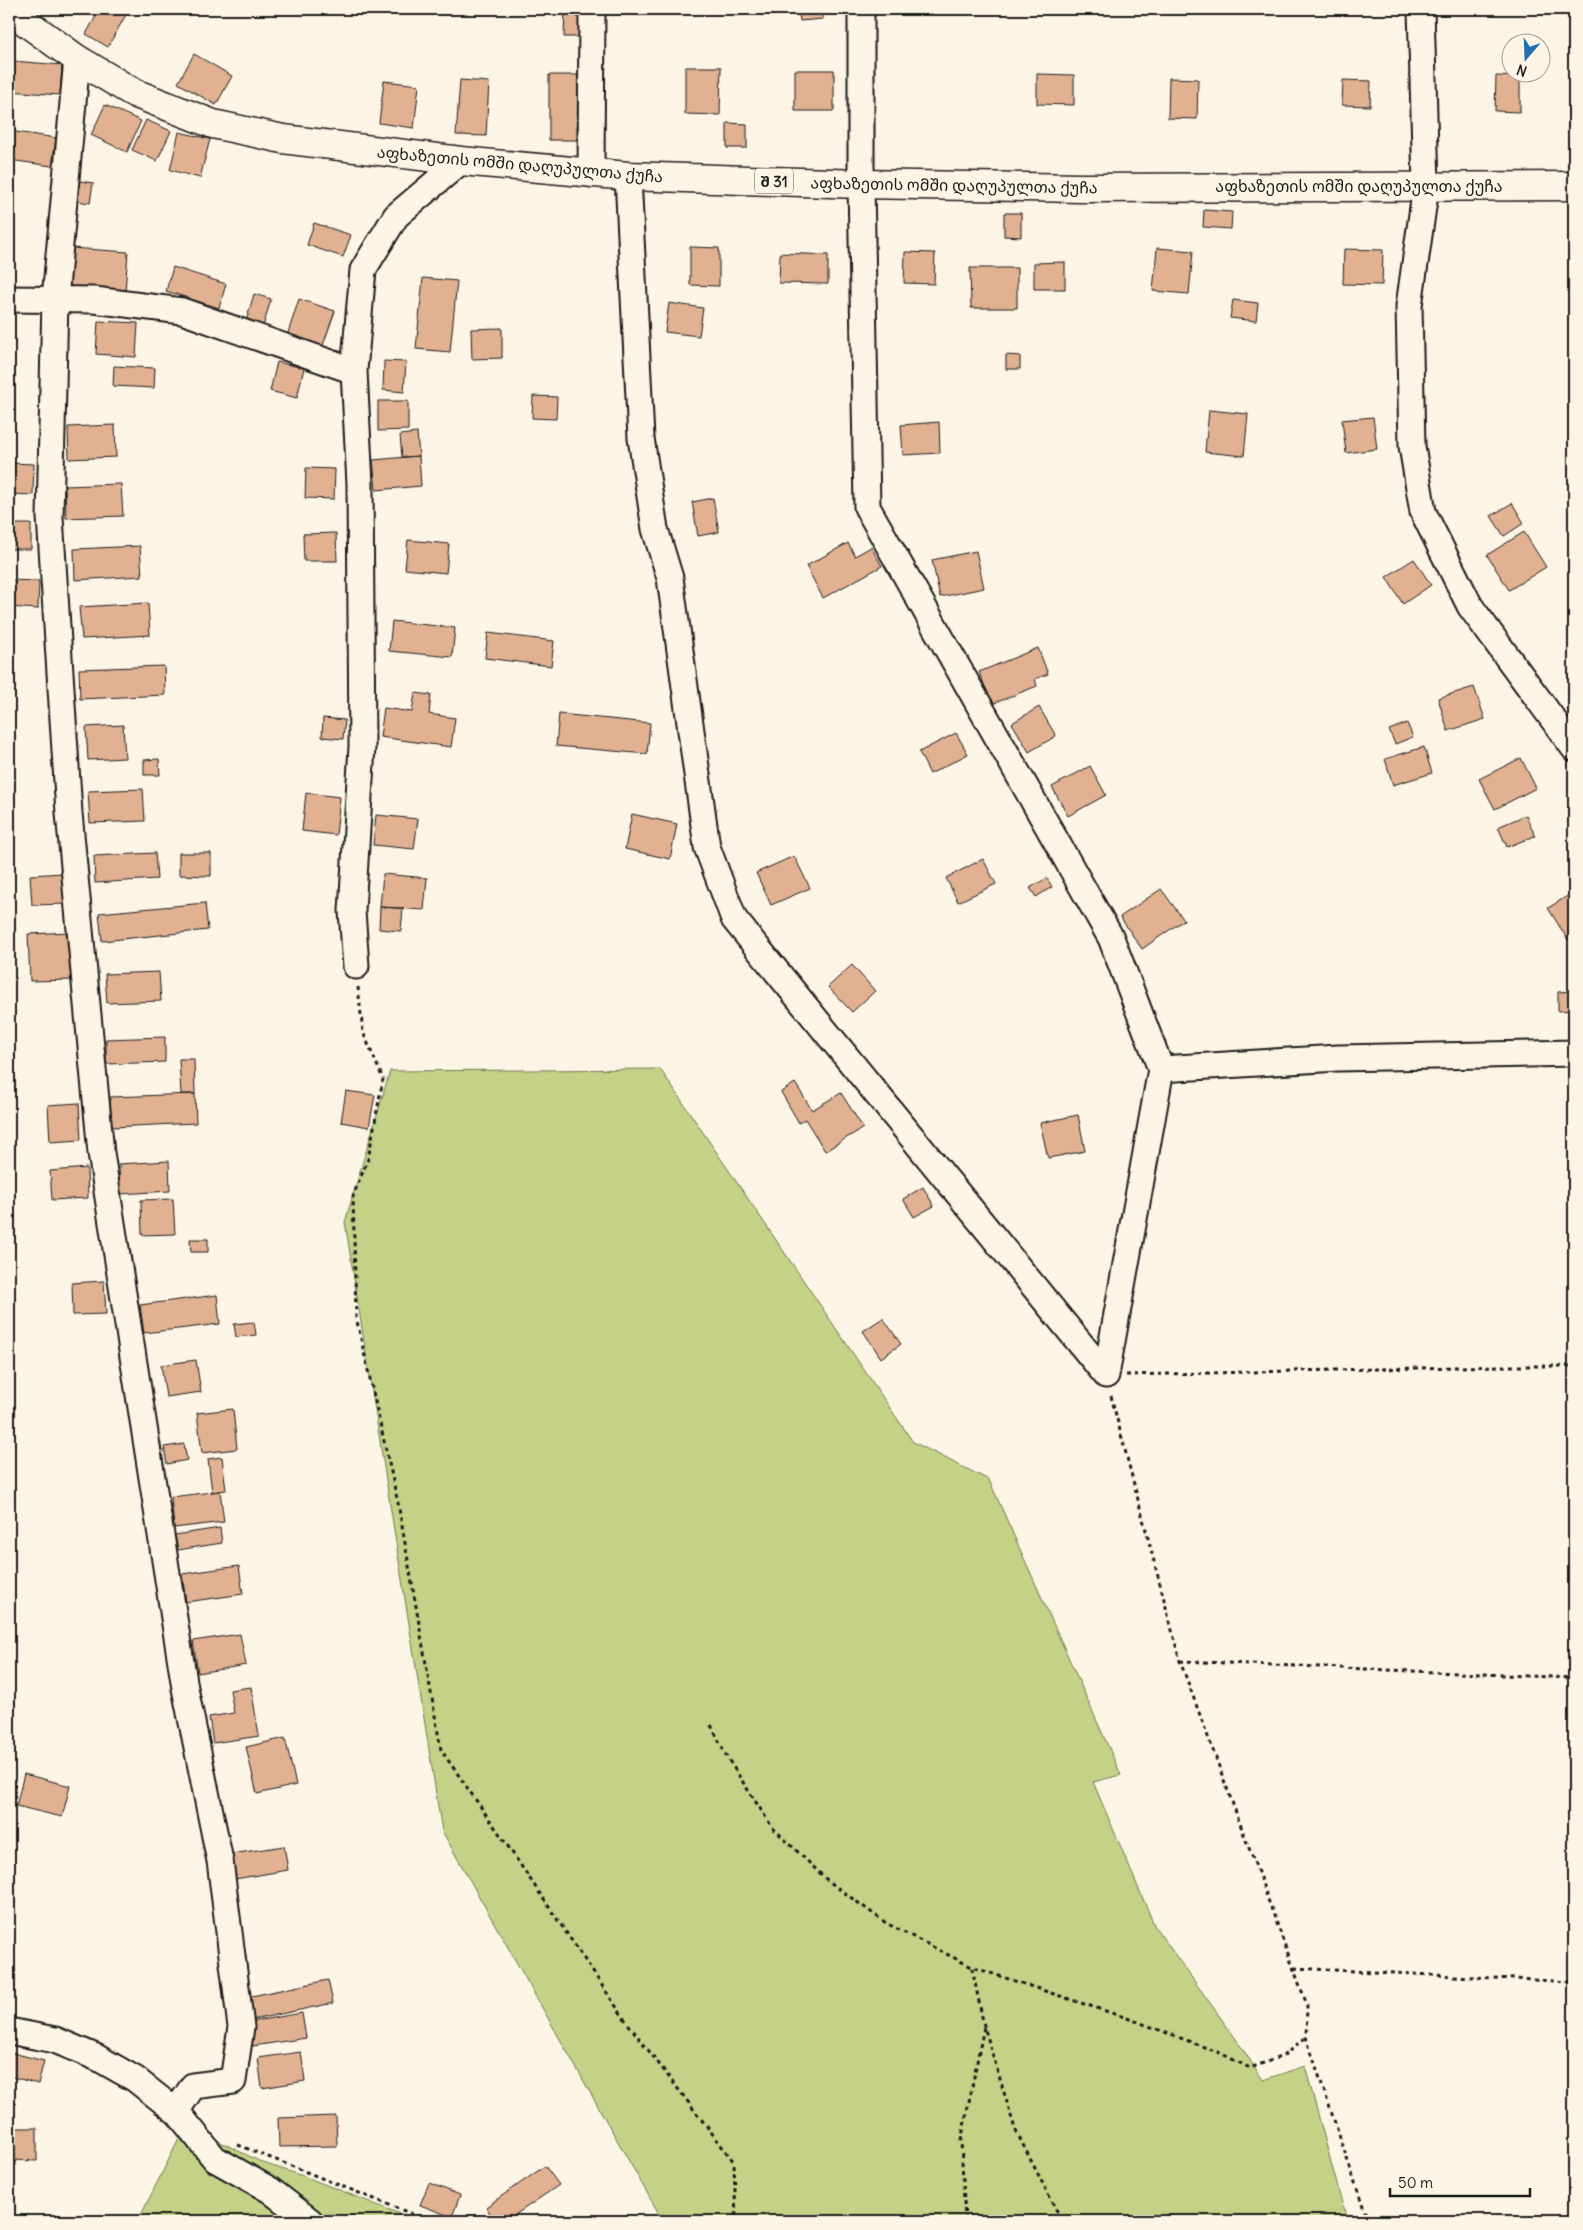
<svg xmlns="http://www.w3.org/2000/svg" width="1583" height="2230" viewBox="0 0 1583 2230" font-family="Delius,'Noto Sans Georgian',sans-serif">
<style>
.green{fill:#c3d286;stroke:#707751}
.building{fill:#e1b192;stroke:#1c1c1c}
.lines{fill:none;stroke-linecap:round;stroke-linejoin:round}
.minor-casing{stroke:#1c1c1c;stroke-width:29}
.major-casing{stroke:#1c1c1c;stroke-width:31}
.path{stroke:#1c1c1c;stroke-width:3;stroke-dasharray:4 4;stroke-linecap:butt}
.minor{stroke:#fcf5e5;stroke-width:25}
.major{stroke:#fcf5e5;stroke-width:28}
.labels{text-anchor:middle;dominant-baseline:central;stroke-width:5;stroke-linejoin:round;paint-order:stroke}
.shield{fill:#fcf5e5;stroke:#5f5d58;stroke-width:1}
.shield-label{font-size:15px;font-weight:bold;fill:#1c1c1c}
.street-label{font-size:16px;fill:#1c1c1c;stroke:#fcf5e5}
</style>
<rect width="100%" height="100%" fill="#fcf5e5"/>
<filter id="ink" filterUnits="userSpaceOnUse"><feTurbulence type="fractalNoise" baseFrequency=".02" numOctaves="2"/><feDisplacementMap in="SourceGraphic" scale="10" xChannelSelector="R" yChannelSelector="G"/><feConvolveMatrix kernelMatrix="1 2 1 2 8 2 1 2 1" color-interpolation-filters="sRGB"/></filter>
<g filter="url(#ink)">
<path class="green" d="M660,1069L913,1442L989,1480L1121,1775L1093,1782L1155,1927L1236,2039L1263,2080L1305,2066L1342,2203L1350,2221H663L442,1831L345,1222L390,1071Z
M183,2131L302,2221H138Z
M202,2133L263,2163L306,2177L418,2221H328C310,2200 283,2192 260,2178C240,2166 221,2148 202,2133Z"/>
<path class="building" d="M100,9H129L108,47L86,34Z
M565,9L584,10L583,37H564Z
M798,9H822L823,19L800,21Z
M194,54L232,76L216,105L178,83Z
M13,61L62,65L60,95L10,91Z
M685,67H721L720,115L685,114Z
M795,70H834V111H795Z
M1037,74L1074,75V105L1037,104Z
M549,75H578L577,140H549Z
M1496,76L1520,77V112L1495,111Z
M1169,78L1198,79L1197,119L1168,118Z
M460,80L489,82L486,136L456,135Z
M1343,80L1371,81L1370,106L1342,105Z
M384,81L419,85L414,128L379,123Z
M105,105L141,121L127,152L91,135Z
M146,120L171,131L157,161L132,150Z
M727,123L747,124V148H727Z
M9,131L56,138L52,166L9,160Z
M179,132L210,139L200,178L170,170Z
M74,180L93,183L90,203L71,200Z
M1204,210L1232,212L1231,229L1203,227Z
M1004,213H1021V237L1004,236Z
M314,223L351,235L343,257L307,245Z
M690,247L719,248V286L690,285Z
M71,248L128,252L125,292L68,288Z
M1157,248L1193,251L1189,294L1153,291Z
M1344,249L1383,250L1382,285L1343,284Z
M905,252L935,253L934,284L904,283Z
M780,253L828,255V284L779,283Z
M1065,262V289H1034V263Z
M173,267L226,284L219,308L166,291Z
M970,268H1017V308H971Z
M423,278L457,281L450,352L416,349Z
M254,294L271,299L262,330L245,325Z
M299,299L335,311L321,351L286,339Z
M1233,300L1258,303L1256,321L1230,318Z
M669,303L703,308L699,336L665,332Z
M98,321L138,323L136,357L96,354Z
M502,328V358L472,359L471,329Z
M1006,355L1020,356V369H1006Z
M384,361L406,362L404,392L383,390Z
M277,362L304,368L297,398L270,391Z
M114,366L155,368L154,388L113,386Z
M533,396L557,397L556,419L532,418Z
M378,401H408V430L378,431Z
M1209,410L1248,414L1244,456L1205,452Z
M1373,417L1377,449L1346,453L1342,420Z
M939,422L940,453L903,455L901,425Z
M115,425L116,457L69,459L68,427Z
M417,433L419,456L402,457L400,435Z
M419,456L421,486L376,490L373,460Z
M9,463L34,464L33,495L9,494Z
M306,468L335,469L334,499L305,498Z
M121,484L123,516L66,518L65,486Z
M713,498L719,532L698,536L692,502Z
M1512,503L1524,523L1504,536L1491,516Z
M9,524H31V549H9Z
M1524,532L1546,567L1509,590L1487,555Z
M336,533L337,561H304L303,534Z
M408,540L449,544L446,573L405,569Z
M848,543L855,556L871,547L882,566L823,598L806,566Z
M140,546L142,576L75,580L74,549Z
M976,551L984,588L940,597L932,560Z
M1414,559L1431,585L1403,604L1386,577Z
M9,580L39,581L38,609L9,607Z
M148,603L150,635L82,639L79,607Z
M392,621L455,628L452,657L389,651Z
M488,633L554,641L551,666L485,658Z
M1038,648L1048,674L1035,679L1037,686L992,704L979,672Z
M164,666L165,695L80,699L79,669Z
M1474,687L1485,719L1448,731L1438,698Z
M415,693L431,695L429,714L455,718L451,747L380,737L384,708L412,712Z
M1039,707L1056,736L1029,752L1012,723Z
M559,714L650,723L647,754L556,746Z
M323,718L345,720L343,739L322,737Z
M1407,723L1413,737L1395,744L1389,730Z
M123,725L125,758L88,760L86,727Z
M956,733L968,754L930,774L919,752Z
M1424,747L1432,773L1393,785L1385,759Z
M1521,758L1536,788L1495,809L1479,779Z
M159,759L160,775H144V760Z
M1090,766L1106,795L1068,816L1052,787Z
M143,789L145,821L90,823L88,791Z
M306,793L340,797L336,835L302,831Z
M632,814L677,824L670,859L625,849Z
M376,815L418,819L414,849L373,845Z
M1526,815L1535,836L1507,847L1498,827Z
M155,853L157,879L95,883L94,856Z
M179,853H211V876L179,875Z
M794,856L810,888L771,905L756,873Z
M983,859L996,884L958,902L946,878Z
M64,873L66,904L32,905L30,875Z
M383,874L427,878L424,910L380,907Z
M1047,878L1052,887L1036,897L1030,888Z
M1161,889L1184,920L1142,949L1120,917Z
M1574,892V935L1568,940L1548,908Z
M205,903L208,930L102,941L99,913Z
M380,907L403,908L401,931L379,929Z
M71,932L72,980L30,981L28,934Z
M852,965L875,991L852,1012L828,987Z
M159,972L161,1001L107,1003L105,974Z
M1574,991V1010L1558,1011V992Z
M165,1037V1062L106,1064V1039Z
M179,1059H194L195,1094H181Z
M795,1083L812,1110L841,1093L863,1128L825,1151L805,1119L799,1123L781,1092Z
M346,1091L375,1095L369,1127L341,1122Z
M195,1094L196,1123L112,1127L110,1097Z
M79,1103L81,1140L50,1142L48,1105Z
M1078,1115L1085,1151L1048,1158L1040,1123Z
M169,1161L170,1191L120,1194L119,1164Z
M87,1168L88,1198L52,1200L50,1171Z
M923,1187L934,1206L914,1217L903,1199Z
M173,1199L175,1234L142,1235L141,1200Z
M190,1239H208V1252H191Z
M104,1281L106,1314L73,1315L72,1283Z
M217,1295L220,1324L144,1333L140,1305Z
M883,1318L901,1344L881,1358L863,1331Z
M254,1322L256,1335L236,1337L234,1324Z
M196,1360L201,1392L166,1397L161,1365Z
M233,1409L237,1449L202,1453L197,1413Z
M184,1444L187,1460L167,1464L164,1447Z
M222,1457L226,1490L212,1492L208,1459Z
M220,1491L224,1522L174,1528L171,1497Z
M220,1528L222,1543L178,1550L175,1535Z
M239,1566L243,1594L186,1602L182,1574Z
M240,1634L246,1665L198,1673L193,1641Z
M251,1687L259,1736L213,1743L209,1717L234,1713L230,1690Z
M285,1738L296,1785L257,1794L246,1747Z
M24,1774L70,1786L62,1817L16,1806Z
M284,1846L288,1870L235,1879L231,1854Z
M328,1980L333,2003L252,2020L247,1997Z
M302,2013L306,2038L253,2046L249,2022Z
M9,2052L44,2061L38,2084L9,2076Z
M301,2052L305,2081L262,2088L258,2058Z
M336,2116L337,2146L279,2147L278,2118Z
M9,2128H37V2161L9,2160Z
M545,2166L559,2185L506,2221H495L486,2207Z
M429,2183L460,2195L452,2217L420,2205Z"/>
<g class="lines">
<g class="minor-casing">
<path id="minor" d="M861,9V184L867,507L1111,938L1161,1069L1106,1375
M1421,9L1426,186L1409,306L1412,446L1423,512L1470,606L1574,748
M77,59L55,299L50,517L69,813L101,1153L185,1688L220,1861L241,2027L233,2081L193,2086L181,2104L178,2113
M591,174L592,9
M628,176L641,438L655,529L670,578L707,847L734,919L1106,1375
M9,299L94,300L182,311L354,371
M356,966L352,911L362,747L360,484L354,371L363,270L396,216L461,161
M1161,1069L1338,1058L1574,1053
M9,2031L55,2040L98,2058L135,2079L178,2113L215,2159L270,2190L310,2221"/>
</g>
<g class="major-casing">
<path id="major" d="M9,10L77,59L134,93L213,124L283,139L461,161L628,176L861,184L1082,188L1574,186"/>
</g>
<path class="path" d="M358,987L363,1032L383,1079L368,1159L353,1196L356,1317L398,1503L441,1750L501,1836L626,2021L734,2162L736,2221
M1126,1375L1500,1366H1574
M1111,1396L1180,1661L1307,2005L1306,2037L1368,2221
M1180,1661L1574,1678
M711,1725L728,1759L772,1827L827,1880L886,1923L972,1967L1133,2020L1220,2053L1250,2068L1283,2056L1306,2037
M972,1968L984,2026L1015,2129L1062,2221
M1294,1968L1574,1982
M238,2145L430,2221
M965,2221L961,2141L984,2027"/>
<use href="#minor" class="minor"/>
<use href="#major" class="major"/>
</g>
</g>
<g class="labels">
<rect class="shield" x="755" y="168.5" width="38" height="25" rx="4"/>
<g class="shield-label">
<text x="774" y="181">შ 31</text>
</g>
<g class="street-label">
<text transform="translate(520 164) rotate(5)">აფხაზეთის ომში დაღუპულთა ქუჩა</text>
<text transform="translate(954 185) rotate(1)">აფხაზეთის ომში დაღუპულთა ქუჩა</text>
<text x="1359" y="186">აფხაზეთის ომში დაღუპულთა ქუჩა</text>
</g>
</g>
<rect width="1583" height="2230" fill="none" stroke="#fcf5e5" stroke-width="30"/>
<rect x="15" y="15" width="1553" height="2200" fill="none" stroke="#1c1c1c" stroke-width="2" filter="url(#ink)"/>
<g transform="translate(1526 58) rotate(199)"><circle r="24" fill="#fcf5e5" stroke="#a29e95"/>
<path d="M0-4L9 19L0 12L-9 19Z" fill="#1f6fb2"/>
<text y="-8" font-size="14" font-weight="bold" text-anchor="middle" fill="#1c1c1c">N</text>
</g>
<path d="M1390 2188v8h140v-8" fill="none" stroke="#1c1c1c" stroke-width="2.5"/>
<text x="1398" y="2188" font-size="15" fill="#1c1c1c" stroke="#fcf5e5" stroke-width="4" paint-order="stroke">50 m</text>
</svg>
